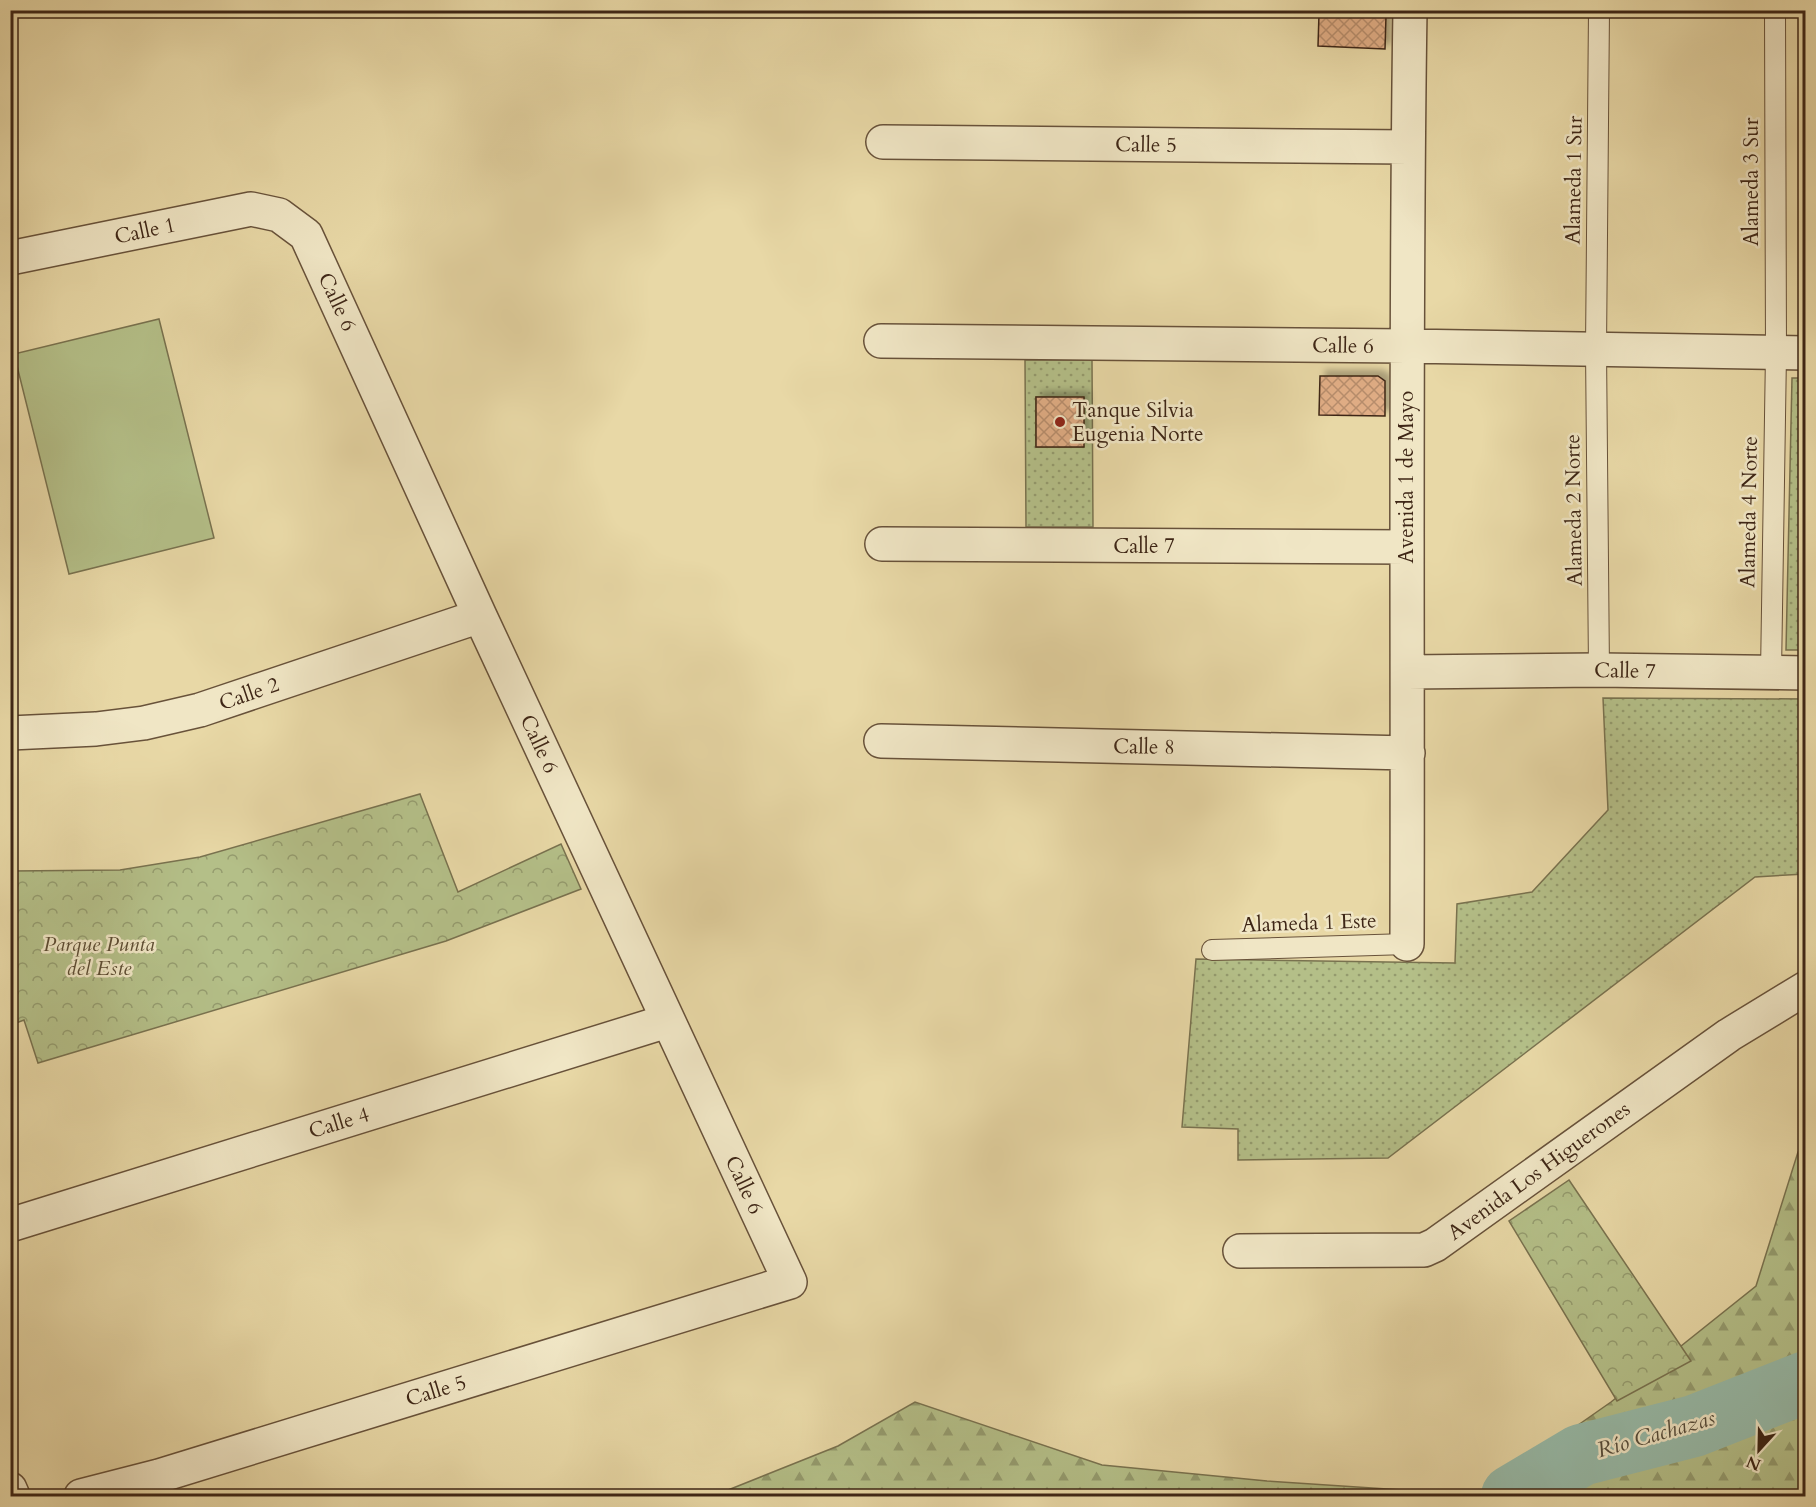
<svg xmlns="http://www.w3.org/2000/svg" width="1816" height="1507" viewBox="0 0 1816 1507" font-family="Cardo,serif">
<style>
.grass{fill:url(#grass-dots);stroke:#79724f;stroke-width:1.5;fill-rule:evenodd}
.forest{fill:url(#forest-firs);stroke:#79724f;stroke-width:1.5}
.park{fill:url(#park-crowns);stroke:#79724f;stroke-width:1.5}
.pitch{fill:#b4bf88;stroke:#79724f;stroke-width:1.5}
.lines{fill:none;stroke-linecap:round;stroke-linejoin:round}
.river{stroke:#97baa8;stroke-width:62}
.building{fill:url(#building-cross-hatch);stroke:#3e2616;stroke-width:1.5;filter:url(#shadow)}
.service-casing{stroke:#68523a;stroke-width:22}
.minor-casing{stroke:#68523a;stroke-width:36}
.service{stroke:#f0e6c5;stroke-width:20}
.minor{stroke:#f0e6c5;stroke-width:33}
.poi-dot{fill:#8f2418;stroke:#f0e6c5;stroke-width:2}
.labels{text-anchor:middle;dominant-baseline:central;stroke-width:5;stroke-linejoin:round;paint-order:stroke}
.street-label{font-size:21px;fill:#3e2616;stroke:#f0e6c5}
.poi-label{font-size:21px;fill:#3e2616;stroke:#f0e6c5;text-anchor:start}
.park-label{font-size:21px;font-style:italic;fill:#5c4c32;stroke:#f0e6c5}
.water-label{font-size:22px;font-style:italic;fill:#544b3a;stroke:#f0e6c5}
</style>
<defs>
<pattern id="grass-dots" width="8" height="8" patternUnits="userSpaceOnUse" patternTransform="scale(1.5)"><rect width="8" height="8" fill="#b4bf88"/><path d="M2 2h.1M6 6h.1" fill="none" stroke="#949b6e" stroke-width="1.8" stroke-linecap="round"/></pattern>
<pattern id="forest-firs" width="22" height="20" patternUnits="userSpaceOnUse" patternTransform="scale(1.5)"><rect width="22" height="20" fill="#b4bf88"/><path d="M5 1l3.5 6h-7zM16 11l3.5 6h-7z" fill="#949b6e"/></pattern>
<pattern id="park-crowns" width="20" height="18" patternUnits="userSpaceOnUse" patternTransform="scale(1.5)"><rect width="20" height="18" fill="#b4bf88"/><path d="M2 6a3 3 0 1 1 6 0M12 15a3 3 0 1 1 6 0" fill="none" stroke="#949b6e"/></pattern>
<pattern id="building-cross-hatch" width="8" height="8" patternUnits="userSpaceOnUse" patternTransform="scale(1.5)"><rect width="8" height="8" fill="#e0ad85"/><path d="M0 0l8 8M0 8l8-8" fill="none" stroke="#b78d6c"/></pattern>
<filter id="shadow"><feDropShadow dx="5.5" dy="-5.5" stdDeviation="3" flood-color="#0004"/></filter>
</defs>
<rect width="100%" height="100%" fill="#e8d8a6"/>
<filter id="stains"><feTurbulence type="fractalNoise" baseFrequency=".00333" numOctaves="4"/><feColorMatrix values="0 0 0 0 .2 0 0 0 0 .09 0 0 0 0 .02 0 0 0 .5 -.17"/></filter>
<radialGradient id="worn" r=".72"><stop offset=".6" stop-color="#630" stop-opacity="0"/><stop offset="1" stop-color="#630" stop-opacity=".3"/></radialGradient>
<path class="grass" d="M1025,360H1092L1093,527H1026ZM1036,397L1084,398L1083,447H1036Z
M1792,378H1806L1805,650H1786Z
M1603,698L1805,699V874L1755,877L1388,1158L1238,1160V1129L1182,1127L1196,959L1455,963L1457,904L1532,892L1608,810Z"/>
<path class="forest" d="M1805,1149V1496H713L838,1446L915,1402L1102,1465L1267,1481L1478,1495L1611,1402L1756,1286L1798,1152Z"/>
<path class="park" d="M420,794L458,892L561,844L581,889L446,941L38,1063L24,1020L11,1025V937L17,935L11,904V871L120,870L200,857Z
M1569,1180L1691,1361L1617,1401L1509,1221Z"/>
<path class="pitch" d="M159,319L214,538L69,574L14,354Z"/>
<g class="lines">
<path class="river" d="M1512,1496L1581,1455L1694,1426L1806,1382"/>
</g>
<path class="building" d="M1319,14L1386,16L1385,49L1318,46Z
M1320,376H1378L1385,381V416L1319,415Z
M1036,397H1084V447H1036Z"/>
<g class="lines">
<g class="service-casing">
<path id="service" d="M1599,670L1596,349L1599,10
M1771,673L1776,353L1775,10
M1212,950L1407,944"/>
</g>
<g class="minor-casing">
<path id="minor" d="M883,142L1408,147
M10,258L251,209L279,215L306,235L480,616L790,1282L159,1476L81,1496
M881,341L1406,346L1806,353
M882,544L1406,547
M1408,672L1599,670L1806,673
M10,733L96,729L144,723L200,710L480,616
M881,741L1408,753
M1407,944C1408,633 1405,322 1410,10
M10,1225L667,1021
M1240,1251L1424,1250L1435,1245L1729,1035L1806,988
M10,1489L13,1496"/>
</g>
<use href="#service" class="service"/>
<use href="#minor" class="minor"/>
</g>
<circle class="poi-dot" cx="1060" cy="422" r="6"/>
<g class="labels">
<g class="street-label">
<text transform="translate(1146 145) rotate(1)">Calle 5</text>
<text transform="translate(1574 180) rotate(-89)">Alameda 1 Sur</text>
<text transform="translate(1751 182) rotate(-90)">Alameda 3 Sur</text>
<text transform="translate(145 231) rotate(-12)">Calle 1</text>
<text transform="translate(337 302) rotate(65)">Calle 6</text>
<text transform="translate(1343 346) rotate(1)">Calle 6</text>
<text transform="translate(1406 477) rotate(-90)">Avenida 1 de Mayo</text>
<text transform="translate(1574 510) rotate(-91)">Alameda 2 Norte</text>
<text transform="translate(1749 512) rotate(-89)">Alameda 4 Norte</text>
<text x="1144" y="546">Calle 7</text>
<text transform="translate(1625 671) rotate(1)">Calle 7</text>
<text transform="translate(249 694) rotate(-19)">Calle 2</text>
<text transform="translate(539 744) rotate(65)">Calle 6</text>
<text transform="translate(1144 747) rotate(1)">Calle 8</text>
<text transform="translate(1309 923) rotate(-2)">Alameda 1 Este</text>
<text transform="translate(339 1123) rotate(-17)">Calle 4</text>
<text transform="translate(1539 1171) rotate(-36)">Avenida Los Higuerones</text>
<text transform="translate(744 1185) rotate(65)">Calle 6</text>
<text transform="translate(436 1391) rotate(-17)">Calle 5</text>
</g>
<g class="poi-label">
<text x="1072" y="410">Tanque Silvia<tspan x="1072" dy="24">Eugenia Norte</tspan></text>
</g>
<g class="park-label">
<text x="99" y="944">Parque Punta<tspan x="99" dy="24">del Este</tspan></text>
</g>
<g class="water-label">
<text transform="translate(1656 1434) rotate(-16)">Río Cachazas</text>
</g>
</g>
<rect width="1816" height="1507" fill="none" stroke="#e8d8a6" stroke-width="36"/>
<rect x="12" y="12" width="1792" height="1483" fill="none" stroke="#3e2616" stroke-width="3"/>
<rect x="18" y="18" width="1780" height="1471" fill="none" stroke="#3e2616" stroke-width="1.5"/>
<g transform="translate(1759 1450) rotate(202)" stroke="#f0e6c5" stroke-width="4.5" paint-order="stroke">
<path d="M0-4.5L10 22L0 15L-10 22Z" fill="#3e2616"/>
<text y="-9" font-size="16" font-weight="bold" text-anchor="middle" fill="#3e2616">N</text>
</g>
<rect width="100%" height="100%" filter="url(#stains)"/>
<rect width="100%" height="100%" fill="url(#worn)"/>
</svg>
